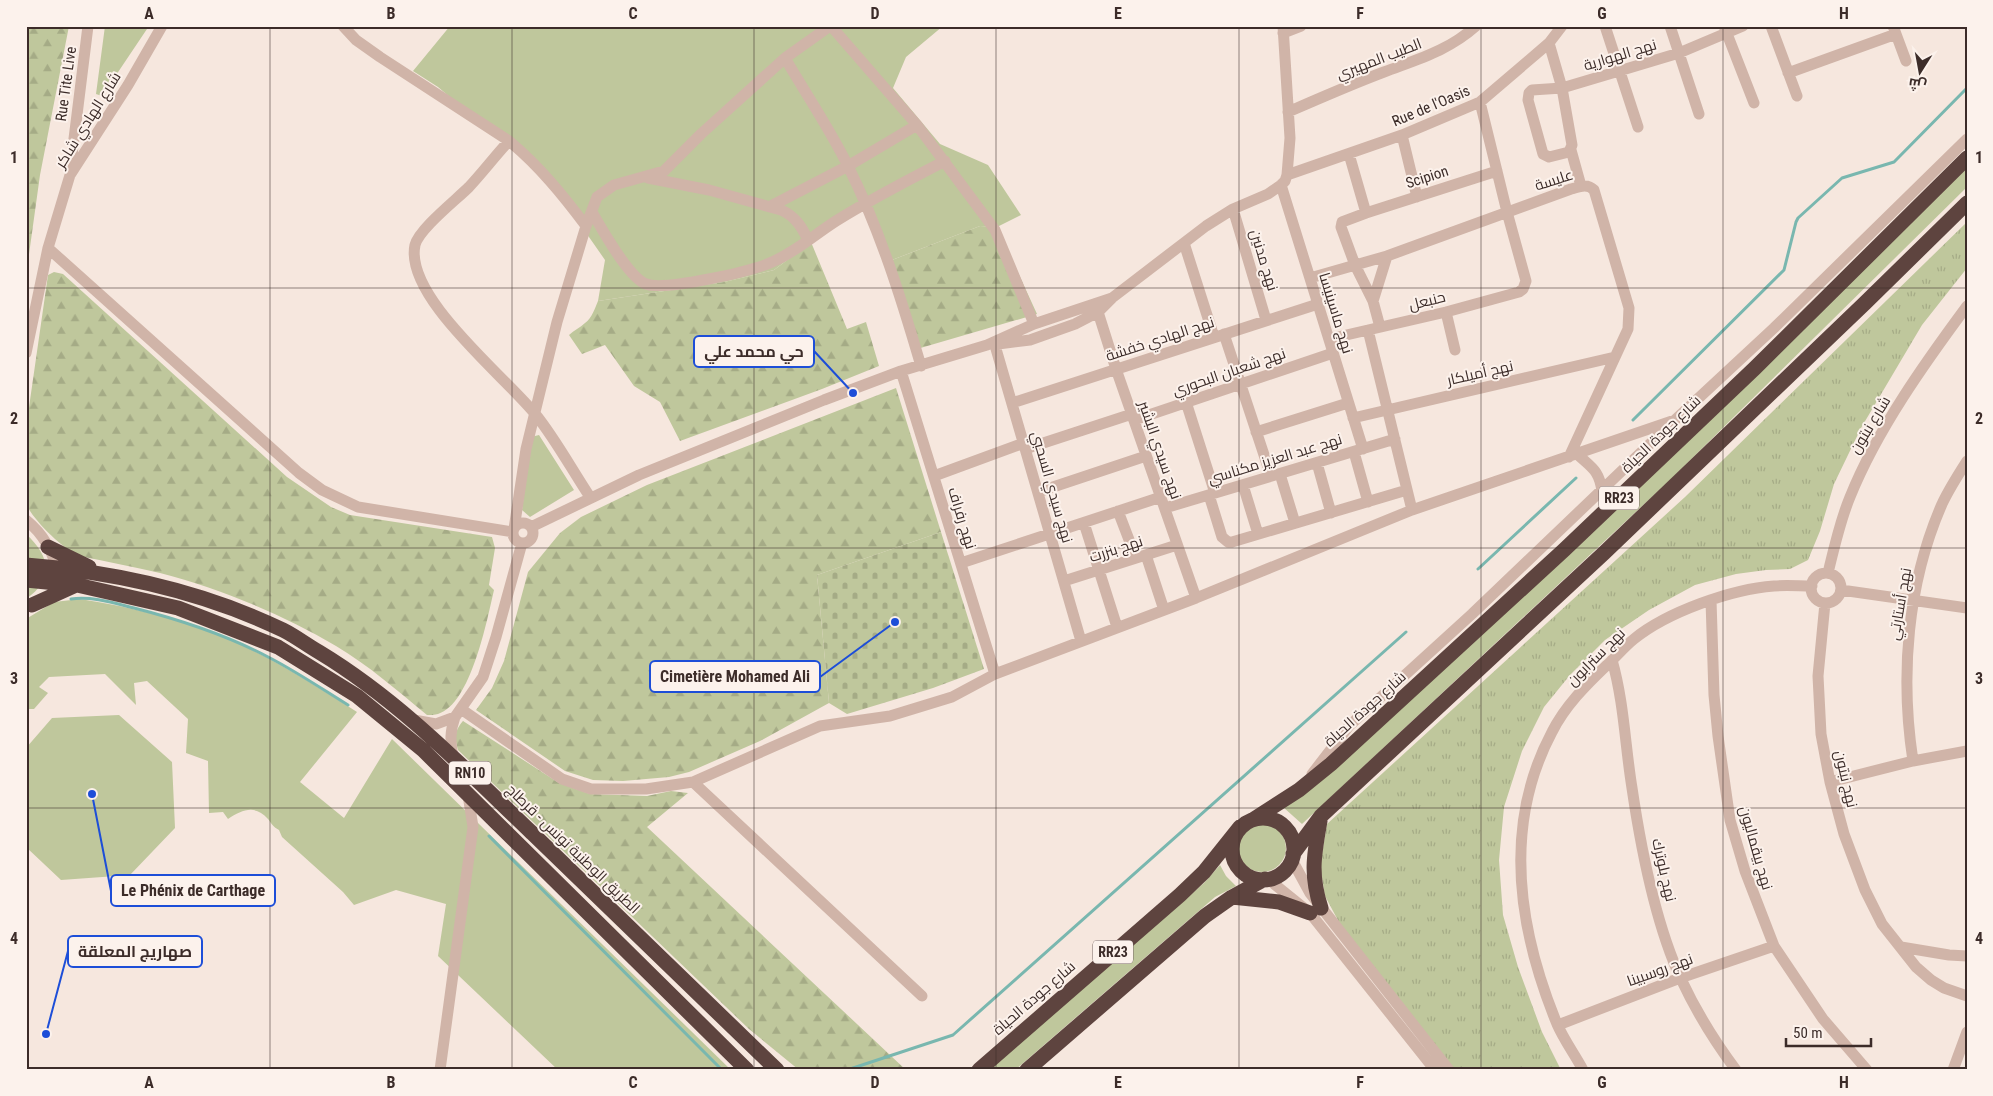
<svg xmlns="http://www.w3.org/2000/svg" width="1993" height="1096" viewBox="0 0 1993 1096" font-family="'Roboto Condensed',Cairo,sans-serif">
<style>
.green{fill:#bfc79c}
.forest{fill:url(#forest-firs)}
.cemetery{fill:url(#cemetery-stones)}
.park{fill:url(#park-tufts)}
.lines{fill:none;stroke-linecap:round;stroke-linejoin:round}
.stream{stroke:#79b7af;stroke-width:3}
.minor{stroke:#d0b4a8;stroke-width:11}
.highway{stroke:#5e443f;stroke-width:15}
.grid{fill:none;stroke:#3c2c29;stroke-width:1;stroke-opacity:0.55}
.labels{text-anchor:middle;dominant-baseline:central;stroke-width:4;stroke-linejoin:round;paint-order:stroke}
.shield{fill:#fcf2ec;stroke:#766764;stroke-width:1}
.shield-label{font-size:14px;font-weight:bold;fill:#3c2c29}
.street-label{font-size:15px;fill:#3c2c29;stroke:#fcf2ec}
.leader{fill:none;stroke:#1d4ed8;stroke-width:2}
.callout-dot{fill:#1d4ed8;stroke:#fcf2ec;stroke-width:2}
.callout{fill:#fcf2ec;stroke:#1d4ed8;stroke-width:2}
.callout-label{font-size:16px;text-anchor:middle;font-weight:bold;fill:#3c2c29}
.neatline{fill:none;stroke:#3c2c29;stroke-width:2}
.grid-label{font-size:16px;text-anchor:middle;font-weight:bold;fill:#3c2c29}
</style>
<defs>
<pattern id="forest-firs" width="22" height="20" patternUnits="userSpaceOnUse" patternTransform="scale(1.25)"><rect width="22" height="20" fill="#bfc79c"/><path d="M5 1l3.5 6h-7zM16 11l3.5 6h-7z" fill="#a5ab86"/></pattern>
<pattern id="cemetery-stones" width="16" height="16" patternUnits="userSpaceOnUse" patternTransform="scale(1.25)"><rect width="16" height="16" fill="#bfc79c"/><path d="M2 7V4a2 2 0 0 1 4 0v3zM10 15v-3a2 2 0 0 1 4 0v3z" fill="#a5ab86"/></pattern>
<pattern id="park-tufts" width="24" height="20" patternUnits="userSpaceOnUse" patternTransform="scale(1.25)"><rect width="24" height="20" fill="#bfc79c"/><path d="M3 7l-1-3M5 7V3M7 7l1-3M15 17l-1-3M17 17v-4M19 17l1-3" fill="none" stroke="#a5ab86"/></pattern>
</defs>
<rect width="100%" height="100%" fill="#f6e7de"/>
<path class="green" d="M105,26H149L102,96L96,94Z
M450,26H943L906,57L893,88L940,144L988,165L1021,215L997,227L980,226L892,260L868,207L811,242L774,270L724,282L598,301L605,260L559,194L537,171L438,87L413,71Z
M1967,163V187L1670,480L1302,824L1283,807Z
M539,435L574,490L530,517L522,510L531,437Z
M26,534C50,556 55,579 26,599Z
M80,599C131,607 181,619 228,639C273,658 316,686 357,712L300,782L344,818L392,739L731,1070H558L438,956L446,904L396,890L354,905L343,892L282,837L279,830C273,827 272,824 268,819C255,804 242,810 228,819L223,812L209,813L208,761L186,753L188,719L147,681L134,683L136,705L105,674L49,677L39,687L48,693L34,709H26V619L54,602Z
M119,715L172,762L175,828L130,875L61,880L26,847V748L52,718Z
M1238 848a24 24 0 1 1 48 0a24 24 0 1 1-48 0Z
M1220,865L1226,876L1236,886L1215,897L1015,1070H989L1204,883Z"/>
<path class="forest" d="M26,26H69L40,175L26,276Z
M980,226L997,227L1037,314L917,349L892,260Z
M811,242L847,329L866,322L879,366L822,389L680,441L660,402L634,386L605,345L582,354L569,335C574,330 580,328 585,323C592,318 595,308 598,301L724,282L774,270Z
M54,272L63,274L287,477L331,507L350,515L492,537L495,548L489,585L494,590C487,620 471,704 438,714C435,715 430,715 427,715C398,691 368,665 336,646C282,614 221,589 160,573C133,567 106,561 79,556C62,548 34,521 26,504V428L48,275Z
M896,388L941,532L817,575L829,703L760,741L689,772L669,777L623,781L593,780L565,771L476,710L492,688L504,661L528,572L560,533L581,517L647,485Z
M463,721L559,783L590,794L647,796L671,791L688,793L647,827L906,1070H799L749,1029L458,750C454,738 455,730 463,721Z"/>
<path class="cemetery" d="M941,532L984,669L933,688L847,714L829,703L817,575Z"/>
<path class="park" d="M1967,222V268L1922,325L1861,428L1834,484L1820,531L1808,560L1790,569L1766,570L1736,574L1695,585L1649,610L1605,640L1570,675L1544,707L1522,751L1504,807L1499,860L1503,915L1518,967L1542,1032L1561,1070H1454L1341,926L1325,896L1320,866L1327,824L1685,497Z"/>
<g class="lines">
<path class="stream" d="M1633,420L1784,270L1796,222L1798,218L1842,178L1894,162L1967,88
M1478,569L1576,478
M71,599C92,596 114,603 134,608C181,620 227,635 270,658C297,672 322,689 348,705
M489,836L722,1070
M847,1070L953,1035L1406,632"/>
<path class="minor" d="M343,26L356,40L380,57L509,141C539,166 562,194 586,226
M830,26L785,58C806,94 830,129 848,166C880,230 901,298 921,366
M831,26L917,125L995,230L1034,324
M1605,26L1638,127
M1670,26L1699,114
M1724,26L1754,103
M1771,26L1797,96
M1893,26L1906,61
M1283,33L1301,26
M1549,43L1562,88L1572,145L1569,152L1549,157L1543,154L1528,100L1529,93L1532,90L1562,88L1619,71L1679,53L1743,26
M1788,73L1896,34
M1288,112C1320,98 1352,84 1384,72C1418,59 1448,51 1476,26
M1402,135L1417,197
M509,141C495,156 483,172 469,187C456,200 419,229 415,245C404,297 506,377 536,415C556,440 572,470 590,497
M1571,150L1581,186
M1349,154L1366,213
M70,171L88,26
M1287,175L1402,135L1480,102L1549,43L1562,26
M648,178L709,190L781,210C795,216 802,227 808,240
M1281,185L1363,449
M771,206L848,166L917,125
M1233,209L1266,320
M592,212C602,229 628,277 646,284C665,291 753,271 772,262C796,252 814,235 836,221C871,199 908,180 945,161
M1184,243L1214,337
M48,248L299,473L322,490L358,507L513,532
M1310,278L1387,256L1571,189C1579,187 1587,183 1594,190L1629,308L1628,329L1569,457
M1373,301L1387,256
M1098,312L1116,369L1196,598
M1446,312L1455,350
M1380,327L1373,301L1355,265L1341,227L1342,222L1366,213L1497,171
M1368,330L1412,510
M1224,334L1271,476
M1329,339L1446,312L1519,292L1523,289L1526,281L1507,212L1480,102
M994,342L1081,641
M998,344L1030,340L1075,324L1098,312L1112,298L1206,226L1233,209L1268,194L1281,185L1285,181L1287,175L1290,138L1283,26
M26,353L48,248L70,175L128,85L162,26
M901,371L995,674
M1186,402L1215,493
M1012,403L1318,304
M1353,418L1615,357
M1134,420L1333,353
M1256,432L1348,403
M1025,449L1132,414
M1354,452L1368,502
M1577,454C1592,468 1599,470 1602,491
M1317,463L1331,513
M1280,474L1295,523
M934,476L1024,443
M1243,485L1258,534
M1038,492L1146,456
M1209,495L1222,537L1228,542H1232L1407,490
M1165,508L1395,439
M1118,511L1136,558
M26,520C41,532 57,554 55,574
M1084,523L1117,627
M513 533a10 10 0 1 1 20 0a10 10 0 1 1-20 0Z
M531,527L639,475L824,400L901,371L987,345L1034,324L1112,298
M514,529L526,449L557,322L586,226L597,197L614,185L664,171L701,134L785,58
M1146,555L1164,610
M961,563L1161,497
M1828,573C1834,548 1840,521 1850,497C1877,430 1924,364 1967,306
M1811 588a15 15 0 1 1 30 0a15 15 0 1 1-30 0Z
M1064,581L1177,545
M1841,590L1967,608
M1711,600L1714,695L1718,736L1730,820L1745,871L1774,946L1823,1019L1867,1070
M1825,603L1818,676L1821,734L1830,782L1844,834L1865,890L1882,924L1916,967L1931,980L1944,988L1967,996
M1612,660C1624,702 1625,745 1632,788C1641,849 1655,923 1681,979C1696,1011 1715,1042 1736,1070
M461,709L562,779L591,789H646L693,782L820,726L890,716L952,697L995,674L1196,598L1412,510L1675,420
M414,720L436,724L455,717
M453,757C450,741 450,731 455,717L483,677L496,637L522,543
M1913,761C1900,676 1907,584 1942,504C1949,489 1958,475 1967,461
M1312,774L1349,726L1472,614L1675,420L1774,328L1967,139
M693,782L922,996
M1830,782L1913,761L1967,751
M1292,860L1310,893L1449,1070
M1268,879L1310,913L1435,1070
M1901,947L1949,955L1967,956
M1558,1025L1680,978L1774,946
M440,1070L473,827L468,795
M1583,1070C1575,1055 1564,1040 1557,1024C1518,929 1502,826 1552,732C1565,706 1586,685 1607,665C1616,657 1624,647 1634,639C1667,612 1732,589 1774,586C1786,585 1799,586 1812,586
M1953,1070L1967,1032"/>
<path class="highway" d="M48,547L89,567
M26,565C115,572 202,591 283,630C295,636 307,645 319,652C400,701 464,768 532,833C614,912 696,991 777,1070
M26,580L77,585L178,608L278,647L357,696L423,750L747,1070
M32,605L74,586
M1232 849a31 31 0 1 1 62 0a31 31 0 1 1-62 0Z
M1254,819L1299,790L1331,764L1564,550L1755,368L1967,158
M1320,821C1314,855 1310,874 1321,908
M1293,854L1321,816L1604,553L1865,303L1967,203
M1232,897L1279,902L1310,913
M979,1070L1180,895L1204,872L1240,827
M1027,1070L1205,916L1232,897L1265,879"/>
</g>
<path class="grid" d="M270,26V1070M512,26V1070M754,26V1070M996,26V1070M1239,26V1070M1481,26V1070M1723,26V1070M26,288H1967M26,548H1967M26,808H1967"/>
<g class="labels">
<g class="shield">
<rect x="1599" y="486.5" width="40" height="23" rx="4"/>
<rect x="449" y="761.5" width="42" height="23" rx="4"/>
<rect x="1093" y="940.5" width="40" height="23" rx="4"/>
</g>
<g class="shield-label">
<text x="1619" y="498">RR23</text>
<text x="470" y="773">RN10</text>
<text x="1113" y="952">RR23</text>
</g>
<g class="street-label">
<text transform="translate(1620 55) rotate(-17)">نهج الهوارية</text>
<text transform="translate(1379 59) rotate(-21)">الطيب المهيري</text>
<text transform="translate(66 84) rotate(-82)">Rue Tite Live</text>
<text transform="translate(1431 106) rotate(-23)">Rue de l'Oasis</text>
<text transform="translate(88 120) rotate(-58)">شارع الهادي شاكر</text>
<text transform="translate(1427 177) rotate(-18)">Scipion</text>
<text transform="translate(1554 180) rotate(-18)">عليسة</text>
<text transform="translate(1264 260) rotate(73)">نهج مدنين</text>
<text transform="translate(1427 301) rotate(-14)">حنبعل</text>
<text transform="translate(1336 313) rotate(73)">نهج ماسينيسا</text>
<text transform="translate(1160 339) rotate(-18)">نهج الهادي خفشة</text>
<text transform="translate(1229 372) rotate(-19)">نهج شعبان البحوري</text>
<text transform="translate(1480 373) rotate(-13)">نهج أميلكار</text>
<text transform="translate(1870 425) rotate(-59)">شارع نبتون</text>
<text transform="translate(1661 434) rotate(-44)">شارع جودة الحياة</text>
<text transform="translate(1160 450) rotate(71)">نهج سيدي البشير</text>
<text transform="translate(1275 459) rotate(-17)">نهج عبد العزيز مكناسي</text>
<text transform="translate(1052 487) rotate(74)">نهج سيدي السحبي</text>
<text transform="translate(962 518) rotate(73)">نهج رفراف</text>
<text transform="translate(1116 549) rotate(-18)">نهج بنزرت</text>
<text transform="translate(1900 604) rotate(-80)">نهج أستارتي</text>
<text transform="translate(1596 657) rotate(-45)">نهج سترابون</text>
<text transform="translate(1365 709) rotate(-42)">شارع جودة الحياة</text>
<text transform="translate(1846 779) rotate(77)">نهج نبتون</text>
<text transform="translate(1756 848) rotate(74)">نهج بيقماليون</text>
<text transform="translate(573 849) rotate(44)">الطريق الوطنية تونس - قرطاج</text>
<text transform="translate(1664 870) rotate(77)">نهج بلوترك</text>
<text transform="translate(1660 970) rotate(-20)">نهج روسبينا</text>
<text transform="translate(1034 998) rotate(-41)">شارع جودة الحياة</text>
</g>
</g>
<path class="leader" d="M853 393L814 351M895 622L820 677M92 794L111 891M46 1034L68 951"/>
<g class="callout-dot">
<circle cx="853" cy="393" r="5"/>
<circle cx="895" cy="622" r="5"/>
<circle cx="92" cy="794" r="5"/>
<circle cx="46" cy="1034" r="5"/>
</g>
<g class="callout">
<rect x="694" y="336" width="120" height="31" rx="5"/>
<rect x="650" y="661" width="170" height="31" rx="5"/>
<rect x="111" y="875" width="164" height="31" rx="5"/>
<rect x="68" y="936" width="134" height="31" rx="5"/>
</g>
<g class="callout-label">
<text x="754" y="357">حي محمد علي</text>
<text x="735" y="682">Cimetière Mohamed Ali</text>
<text x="193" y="896">Le Phénix de Carthage</text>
<text x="135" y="957">صهاريج المعلقة</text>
</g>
<rect width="1993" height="1096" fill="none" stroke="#fcf2ec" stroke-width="55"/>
<g transform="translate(1920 72) rotate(191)" stroke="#fcf2ec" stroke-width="4" paint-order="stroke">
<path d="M0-4L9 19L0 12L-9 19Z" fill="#3c2c29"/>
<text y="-8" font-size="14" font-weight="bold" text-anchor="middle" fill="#3c2c29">ش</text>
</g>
<path d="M1786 1038v8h85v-8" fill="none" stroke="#3c2c29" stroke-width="2.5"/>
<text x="1793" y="1038" font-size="15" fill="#3c2c29" stroke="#fcf2ec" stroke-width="4" paint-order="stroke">50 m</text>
<rect x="28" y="28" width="1938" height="1040" class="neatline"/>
<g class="grid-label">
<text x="149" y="19">A</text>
<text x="391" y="19">B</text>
<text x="633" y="19">C</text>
<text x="875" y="19">D</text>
<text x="1118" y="19">E</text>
<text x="1360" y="19">F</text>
<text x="1602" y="19">G</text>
<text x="1844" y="19">H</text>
<text x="14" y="163">1</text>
<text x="1979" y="163">1</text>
<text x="14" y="424">2</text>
<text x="1979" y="424">2</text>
<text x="14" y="684">3</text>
<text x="1979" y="684">3</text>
<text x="14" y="944">4</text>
<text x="1979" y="944">4</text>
<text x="149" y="1088">A</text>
<text x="391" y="1088">B</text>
<text x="633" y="1088">C</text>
<text x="875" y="1088">D</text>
<text x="1118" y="1088">E</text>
<text x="1360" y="1088">F</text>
<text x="1602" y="1088">G</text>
<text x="1844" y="1088">H</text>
</g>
</svg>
